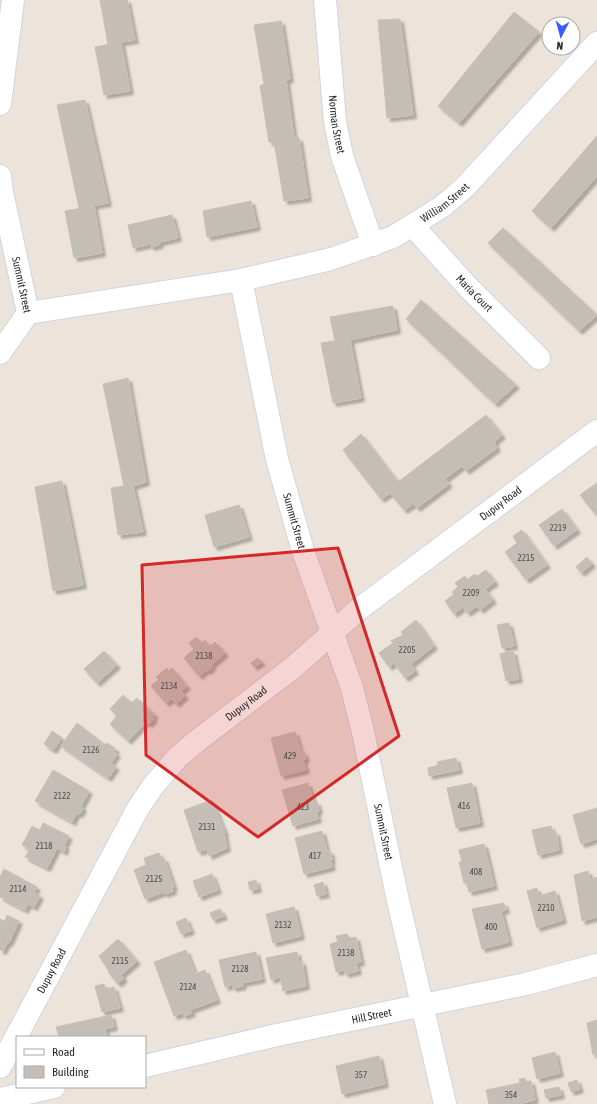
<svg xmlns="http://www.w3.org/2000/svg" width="597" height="1104" viewBox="0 0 597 1104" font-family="'Asap Condensed',sans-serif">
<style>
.building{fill:#c4beb7;stroke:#c7c0b5;filter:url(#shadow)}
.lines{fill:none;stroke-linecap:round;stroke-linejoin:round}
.minor-casing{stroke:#d0d4e2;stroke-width:24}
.minor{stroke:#fff;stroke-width:22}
.marked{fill:#d62828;fill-opacity:0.2;stroke:#d62828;stroke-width:3;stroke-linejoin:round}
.labels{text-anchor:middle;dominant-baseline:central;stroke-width:3;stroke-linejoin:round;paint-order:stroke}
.number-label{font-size:9px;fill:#504e4c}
.street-label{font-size:11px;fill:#292929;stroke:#fff}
</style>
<defs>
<filter id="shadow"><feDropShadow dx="3.5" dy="3.5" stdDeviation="1" flood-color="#0004"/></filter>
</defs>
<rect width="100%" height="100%" fill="#ece4db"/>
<path class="building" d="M100,0H127L135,40L108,44Z
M514,12L539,32L459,123L438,106Z
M400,19L413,115L387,118L378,20Z
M281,21L290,79L286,80L294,138H299L308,198L284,201L274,142H269L260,86L264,84L254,25Z
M121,42L130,91L104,95L95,47Z
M85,100L108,203L79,208L57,105Z
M597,136V176L551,228L532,211Z
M251,201L257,227L207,237L203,211Z
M94,206L102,253L74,258L65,211Z
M172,215L178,238L160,242L159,245L151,247L150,244L133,248L128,225Z
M503,228L597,315L579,331L488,243Z
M421,300L516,385L495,404L406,319Z
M393,306L397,330L350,340L361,398L333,403L321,343L335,341L330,317Z
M128,378L146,482L133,486L143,532L118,535L111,488L124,486L103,384Z
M486,415L502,435L494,442L497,448L466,471L462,466L445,479L449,484L417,508L413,504L404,510L390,493L381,499L343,450L361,434L398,482Z
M62,481L83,585L53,591L35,487Z
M597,483V514L596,515L580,495Z
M239,505L249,537L214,547L205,515Z
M562,509L577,530L554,546L539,525Z
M522,530L547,565L526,580L505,552L517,543L513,536Z
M587,557L592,564L581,573L576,567Z
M486,570L495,582L485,589L493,600L480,610L477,606L467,613L463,607L454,614L445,601L454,594L452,592L458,587L455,583L465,576L467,580L475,574L477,576Z
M416,620L434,646L411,664L415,671L405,678L394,663L389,667L379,653L393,643L391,641L403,635L401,632Z
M509,623L514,646L502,648L497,625Z
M196,637L202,643L205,640L210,647L215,642L225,653L211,665L213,666L208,671L206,670L199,676L184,658L194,649L189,643Z
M104,651L117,665L97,683L84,669Z
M513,651L519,679L506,681L500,654Z
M258,658L262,662L254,667L251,663Z
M167,668L169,671L172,668L187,686L181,691L185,696L176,704L171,699L166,703L151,686L159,679L156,677Z
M123,695L131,703L137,698L155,715L152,717L154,719L149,724L146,722L128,741L110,724L117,716L110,709Z
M77,723L105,745L107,743L116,749L114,752L117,754L111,763L116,767L108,778L61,746Z
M52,731L62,738L53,750L44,744Z
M295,732L301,752H304L306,759L303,760L306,770L281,776L271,738Z
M456,758L459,770L429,776L428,768L438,765L437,762Z
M53,770L89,791L81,806L83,808L80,814L77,813L72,822L35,801Z
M308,783L314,803L317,802L319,811H316L318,819L293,826L282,790Z
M472,783L480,823L456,828L447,788Z
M212,800L225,833H224L227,848L209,856L207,849L198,852L184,810Z
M597,808V839L581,844L573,815Z
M43,823L69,836L64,846L66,847L64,852L57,848L47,868L25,857L30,849L22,845L32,826L40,830Z
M551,826L552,833L556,832L559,850L538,855L532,830Z
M322,831L327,851H330L332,860H330L332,867L304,874L295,838Z
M484,844L494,886L469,892L467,883H464L459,862H462L459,850Z
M159,853L161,859L164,858L174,887L172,888L173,891L165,894L164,892L145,899L134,870L146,865L144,858Z
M4,869L37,887L34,892L40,896L34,907L28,904L25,910L0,897V877Z
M588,871L590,879L597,877V917L582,921L574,875Z
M212,874L218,890L199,897L193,881Z
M256,880L258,889L250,890L248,882Z
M323,882L326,894L317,896L314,885Z
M537,888L539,896L555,891L563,920L537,928L527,891Z
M504,903L506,910L501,911L509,942L482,949L472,909Z
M294,907L301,936L273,943L266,914Z
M220,909L224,916L213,920L210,913Z
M7,915L19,921L9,943H7L3,951L0,950V919L5,921Z
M186,918L191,931L181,934L176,922Z
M347,934L349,939L356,937L361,962L356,963L358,971L345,974V970L336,972L330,944L338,942L336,936Z
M118,939L137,961L121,975L124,978L118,984L108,972L109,971L99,956Z
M186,950L195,974L205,970L217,1000L190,1010L192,1013L184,1016L183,1013L174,1016L154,962Z
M256,952L262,979L242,983L243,986L233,988L232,985L225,987L219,960Z
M297,952L299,962L302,961L306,986L283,991L280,977L271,980L266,958Z
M104,984L106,989L114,987L120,1008L102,1012L95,986Z
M111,1015L114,1027L105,1029L107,1037H59L56,1027Z
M597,1020V1054L593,1055L587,1023Z
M555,1052L560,1073L537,1079L532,1058Z
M379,1056L385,1084L342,1094L336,1066Z
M525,1078L526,1082L531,1081L535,1100L517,1104H489L486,1090L520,1083L519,1079Z
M577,1080L580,1089L571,1092L568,1083Z
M559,1087L561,1095L546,1098L544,1090Z"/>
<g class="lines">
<g class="minor-casing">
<g id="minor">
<path id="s1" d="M325,0L335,122L342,156L373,245"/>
<path d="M0,104L13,0"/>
<path id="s2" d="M0,176L2,192L28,313"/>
<path id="s3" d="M413,226L467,286L539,358"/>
<path id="s4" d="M241,280L277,459L303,551L352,688L363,732L397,896L445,1104"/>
<path id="s5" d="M28,313L241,280L331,259L393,237L443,206L465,187L597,43"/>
<path d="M0,353L28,313"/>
<path id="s6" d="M145,1066L277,1035L526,984L597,965"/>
<path id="s7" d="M0,1067L137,810L153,786L177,758L193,744L295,666L359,609L597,431"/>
<path d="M0,1099L54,1087"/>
</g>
</g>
<use href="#minor" class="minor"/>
</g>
<path class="marked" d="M338,548L399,736L258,837L146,755L142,565Z"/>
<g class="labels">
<g class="number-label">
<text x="558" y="528">2219</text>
<text x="526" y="558">2215</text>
<text x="471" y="593">2209</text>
<text x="407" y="650">2205</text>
<text x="204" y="656">2138</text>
<text x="169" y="686">2134</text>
<text x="91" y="750">2126</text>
<text x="290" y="756">429</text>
<text x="62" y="796">2122</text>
<text x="464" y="806">416</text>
<text x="303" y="807">423</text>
<text x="207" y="827">2131</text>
<text x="44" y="846">2118</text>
<text x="315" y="856">417</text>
<text x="476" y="872">408</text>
<text x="154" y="879">2125</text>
<text x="18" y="889">2114</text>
<text x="546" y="908">2210</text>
<text x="283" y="925">2132</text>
<text x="491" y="927">400</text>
<text x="346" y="953">2138</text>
<text x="120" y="961">2115</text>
<text x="240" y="969">2128</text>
<text x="188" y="987">2124</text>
<text x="361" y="1075">357</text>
<text x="511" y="1095">354</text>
</g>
<g class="street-label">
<text stroke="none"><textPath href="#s1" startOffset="125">Norman Street</textPath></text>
<text stroke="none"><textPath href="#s5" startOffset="436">William Street</textPath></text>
<text stroke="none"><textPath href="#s2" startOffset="111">Summit Street</textPath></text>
<text stroke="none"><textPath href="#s3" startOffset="91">Maria Court</textPath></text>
<text stroke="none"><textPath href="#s7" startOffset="769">Dupuy Road</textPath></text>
<text stroke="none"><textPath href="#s4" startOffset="247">Summit Street</textPath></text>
<text stroke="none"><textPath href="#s7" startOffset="445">Dupuy Road</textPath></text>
<text stroke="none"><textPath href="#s4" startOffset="571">Summit Street</textPath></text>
<text stroke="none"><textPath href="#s7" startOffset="109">Dupuy Road</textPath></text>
<text stroke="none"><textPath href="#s6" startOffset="232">Hill Street</textPath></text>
</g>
</g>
<rect x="16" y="1036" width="130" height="52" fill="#ffffff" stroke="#a9a9a9"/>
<rect x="24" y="1049" width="20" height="6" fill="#ffffff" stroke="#a9a9a9"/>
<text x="52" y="1056" font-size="12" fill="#292929">Road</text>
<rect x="24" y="1066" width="20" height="12" fill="#c4beb7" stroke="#a9a9a9"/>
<text x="52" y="1076" font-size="12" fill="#292929">Building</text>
<g transform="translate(561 36) rotate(186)"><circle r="19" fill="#ffffff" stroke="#a9a9a9"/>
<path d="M0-3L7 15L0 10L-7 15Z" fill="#385dfb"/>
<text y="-6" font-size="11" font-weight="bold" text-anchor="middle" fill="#292929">N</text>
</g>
</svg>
